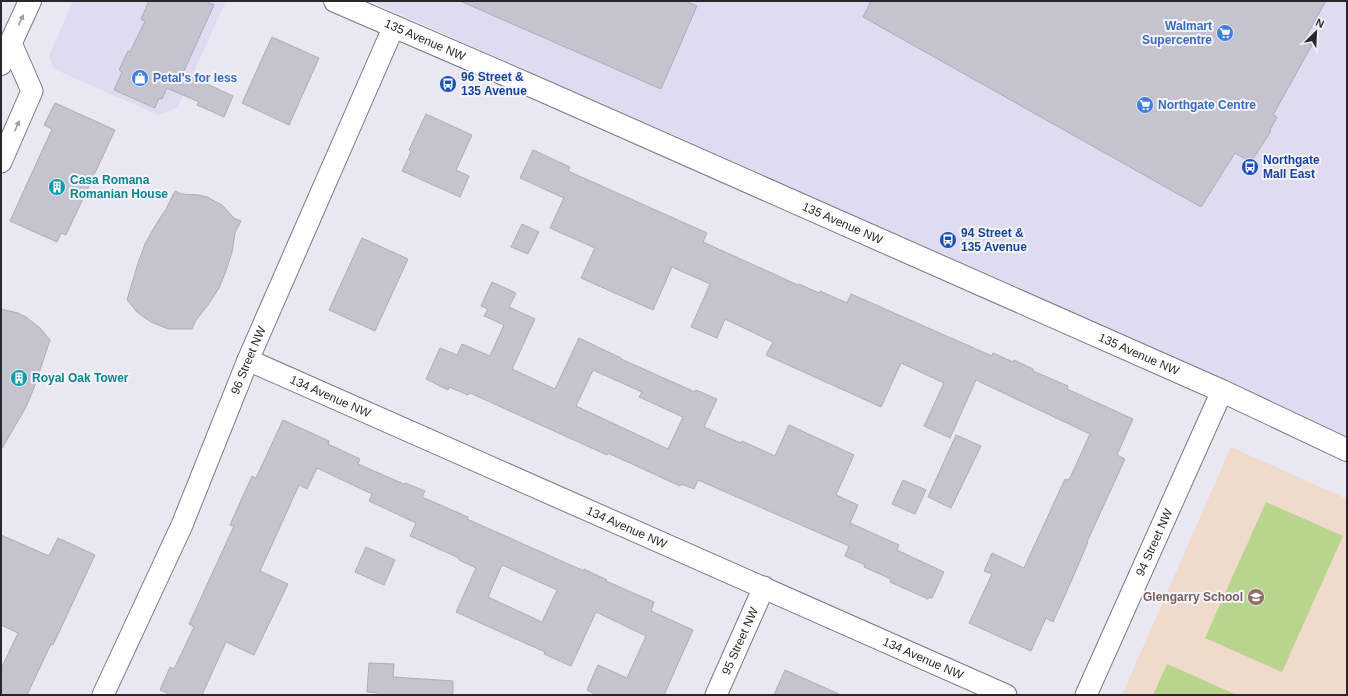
<svg xmlns="http://www.w3.org/2000/svg" width="1348" height="696" viewBox="0 0 1348 696" font-family="Arial,sans-serif">
<style>
.commercial{fill:#dfdbf1}
.education{fill:#efdacc}
.green{fill:#b8d48d}
.building{fill:#c5c4ce;stroke:#aeadb7;fill-rule:evenodd}
.lines{fill:none;stroke-linecap:round;stroke-linejoin:round}
.minor-casing{stroke:#7a7983;stroke-width:23}
.tertiary-casing{stroke:#7a7983;stroke-width:24}
.primary-casing{stroke:#7a7983;stroke-width:24}
.minor{stroke:#fff;stroke-width:21}
.tertiary{stroke:#fff;stroke-width:22}
.primary{stroke:#fff;stroke-width:22}
.oneway{fill:#9e9ea0}
.labels{text-anchor:middle;dominant-baseline:central;stroke-width:4;stroke-linejoin:round;paint-order:stroke}
.shop-label{font-size:12px;font-weight:bold;fill:#366cbe;stroke:#f5f4fd;text-anchor:start}
.street-label{font-size:12px;fill:#28282c;stroke:#f5f4fd}
.transit-label{font-size:12px;font-weight:bold;fill:#164399;stroke:#f5f4fd;text-anchor:start}
.culture-label{font-size:12px;font-weight:bold;fill:#0d838f;stroke:#f5f4fd;text-anchor:start}
.education-label{font-size:12px;font-weight:bold;fill:#785e54;stroke:#f5f4fd;text-anchor:end}
</style>
<rect width="100%" height="100%" fill="#e8e7f2"/>
<path class="commercial" d="M73,1H226L178,107L158,115L54,69L49,56Z
M371,1H1347V439Z"/>
<path class="education" d="M1231,447L1347,499V695H1122Z"/>
<path class="green" d="M1266,502L1343,536L1282,672L1205,638Z
M1167,664L1237,695H1153Z"/>
<path class="building" d="M149,1H205L214,5L183,73L233,96L224,117L197,105L199,102L167,88L162,99L159,98L155,108L114,90L122,72L119,70L128,51L130,52L145,21L141,19Z
M460,1H685L697,6L661,89Z
M871,1H1326L1304,40L1312,45L1273,115L1277,117L1270,130L1271,131L1251,162L1235,153L1201,207L863,17Z
M272,37L319,58L289,125L242,103Z
M55,103L115,130L66,235L61,233L57,242L10,221L52,129L44,125Z
M426,114L472,135L456,170L469,176L460,197L402,171L411,152L409,150Z
M533,150L570,167L568,171L707,233L703,242L798,285L799,284L819,293L820,291L847,303L851,294L992,356L993,353L1013,362L1014,360L1033,369V371L1068,386L1067,389L1133,419L1117,455L1125,459L1087,542H1088L1070,584L1053,622L1046,618L1031,651L969,623L992,574L984,571L992,553L1024,568L1065,479L1069,480L1090,434L976,380L950,438L924,426L944,383L901,363L881,407L766,355L773,342L725,319L717,338L691,327L710,284L672,267L653,310L581,278L595,248L550,228L564,198L520,178Z
M175,191L181,194L199,195L207,197L222,205L234,218L241,221L235,233L232,252L226,271L219,288L208,305L196,320L192,329H168L151,322L137,312L127,300L138,263L145,244L155,226L166,209Z
M522,224L539,232L528,254L511,247Z
M362,238L408,259L375,331L329,310Z
M492,282L516,293L509,307L535,319L512,369L555,389L579,338L621,358V359L695,392L696,390L717,399L704,427L741,443L742,441L775,456L789,425L854,455L836,495L858,505L850,523L899,545L897,550L944,572L932,598L929,597L928,599L890,582L891,579L864,567L865,565L845,556L849,546L698,480L694,489L681,484L680,486L608,453L607,455L470,393L468,395L449,387L448,390L426,379L440,348L457,355L462,344L490,356L504,325L484,316L488,309L481,306ZM593,370L642,392L639,397L683,417L668,449L576,406Z
M1,309L18,313L26,317L40,328L50,340L34,388L26,407L1,450Z
M283,420L329,441L328,444L360,459L358,464L404,484L405,483L425,491L422,497L468,517L467,519L584,571V569L607,580L606,581L654,602L651,611L693,630L664,695H597L587,690L598,665L627,678L646,636L596,612L571,666L544,654L545,652L456,612L476,568L459,560V558L410,536L416,523L369,501L372,494L317,468L307,489L299,485L260,571L288,584L254,655L226,642L202,695H171L160,690L170,667L174,669L194,627L189,624L234,526L230,525L252,476L256,478ZM502,565L557,590L542,622L488,597Z
M956,435L981,446L951,508L928,497Z
M903,480L926,490L915,514L892,504Z
M1,535L49,556L58,538L95,555L53,645L51,644L27,695H1V669L18,633L1,625Z
M366,547L395,560L384,585L355,572Z
M369,663L394,664L393,677L453,681V695H378V693L367,692Z
M785,670L841,695H774Z"/>
<g class="lines">
<g class="minor-casing">
<g id="minor">
<path d="M1,162L32,91L11,43"/>
<path id="s1" d="M248,360L1006,695"/>
<path id="s2" d="M103,695L182,525L248,360L394,26"/>
<path id="s3" d="M716,695L764,587"/>
<path id="s4" d="M1086,695L1222,391"/>
</g>
</g>
<g class="tertiary-casing">
<g id="tertiary">
<path id="s5" d="M335,1L541,90L1222,391L1347,450"/>
</g>
</g>
<g class="primary-casing">
<path id="primary" d="M1,64L30,1"/>
</g>
<use href="#minor" class="minor"/>
<use href="#tertiary" class="tertiary"/>
<use href="#primary" class="primary"/>
</g>
<defs><path id="oneway-solid" d="M-6-.8H1V-3.2L6.5 0L1 3.2V.8H-6Z"/></defs>
<g class="oneway">
<use href="#oneway-solid" transform="translate(21 20) rotate(-65)"/>
<use href="#oneway-solid" transform="translate(17 126) rotate(-66)"/>
</g>
<defs>
<g id="supermarket-disc" transform="scale(0.9)"><circle r="9.5" fill="#3f7fe0" stroke="#f5f4fd"/><path d="M-6-5.5h2.5l.6 2H6L4.5 2H-2.5L-4.4-4H-6ZM-1.5 3.2a1.3 1.3 0 1 0 .1 0ZM3 3.2a1.3 1.3 0 1 0 .1 0Z" fill="#fff"/></g>
<g id="shop-disc" transform="scale(0.9)"><circle r="9.5" fill="#3f7fe0" stroke="#f5f4fd"/><path d="M-5-2.5h2.3a2.7 3.5 0 0 1 5.4 0H5L5.5 6h-11ZM-1.5-2.5h3a1.5 2.3 0 0 0-3 0Z" fill="#fff"/></g>
<g id="bus-disc" transform="scale(0.9)"><circle r="9.5" fill="#1a4fb4" stroke="#f5f4fd"/><path d="M-5-6H5V4H4V6H2V4H-2V6H-4V4H-5ZM-3.5-4V0h7V-4ZM-3.5 1.2v1.5H-2V1.2ZM2 1.2v1.5H3.5V1.2Z" fill="#fff"/></g>
<g id="building-disc" transform="scale(0.9)"><circle r="9.5" fill="#0f9aa8" stroke="#f5f4fd"/><path d="M-4-6H4V6H1V3H-1V6H-4ZM-2.5-4.3h1.7v1.8h-1.7ZM.8-4.3h1.7v1.8H.8ZM-2.5-1h1.7V.8h-1.7ZM.8-1h1.7V.8H.8Z" fill="#fff"/></g>
<g id="school-disc" transform="scale(0.9)"><circle r="9.5" fill="#8d6e63" stroke="#f5f4fd"/><path d="M0-5L7-2L0 1L-7-2ZM-4 1L0 2.5L4 1V4Q0 6-4 4Z" fill="#fff"/></g>
</defs>
<g fill-rule="evenodd">
<use href="#supermarket-disc" x="1225" y="33"/>
<use href="#shop-disc" x="140" y="78"/>
<use href="#bus-disc" x="448" y="84"/>
<use href="#supermarket-disc" x="1145" y="105"/>
<use href="#bus-disc" x="1250" y="167"/>
<use href="#building-disc" x="57" y="187"/>
<use href="#bus-disc" x="948" y="240"/>
<use href="#building-disc" x="19" y="378"/>
<use href="#school-disc" x="1256" y="597"/>
</g>
<g class="labels">
<g class="shop-label">
<text x="1212" y="26" text-anchor="end">Walmart<tspan x="1212" dy="14">Supercentre</tspan></text>
<text x="153" y="78">Petal's for less</text>
<text x="1158" y="105">Northgate Centre</text>
</g>
<g class="street-label">
<text stroke="none"><textPath href="#s5" startOffset="98">135 Avenue NW</textPath></text>
<text stroke="none"><textPath href="#s5" startOffset="554">135 Avenue NW</textPath></text>
<text stroke="none"><textPath href="#s5" startOffset="878">135 Avenue NW</textPath></text>
<text stroke="none"><textPath href="#s2" startOffset="365">96 Street NW</textPath></text>
<text stroke="none"><textPath href="#s1" startOffset="90">134 Avenue NW</textPath></text>
<text stroke="none"><textPath href="#s1" startOffset="414">134 Avenue NW</textPath></text>
<text stroke="none"><textPath href="#s4" startOffset="167">94 Street NW</textPath></text>
<text stroke="none"><textPath href="#s3" startOffset="59">95 Street NW</textPath></text>
<text stroke="none"><textPath href="#s1" startOffset="738">134 Avenue NW</textPath></text>
</g>
<g class="transit-label">
<text x="461" y="77">96 Street &amp;<tspan x="461" dy="14">135 Avenue</tspan></text>
<text x="1263" y="160">Northgate<tspan x="1263" dy="14">Mall East</tspan></text>
<text x="961" y="233">94 Street &amp;<tspan x="961" dy="14">135 Avenue</tspan></text>
</g>
<g class="culture-label">
<text x="70" y="180">Casa Romana<tspan x="70" dy="14">Romanian House</tspan></text>
<text x="32" y="378">Royal Oak Tower</text>
</g>
<g class="education-label">
<text x="1243" y="597">Glengarry School</text>
</g>
</g>
<rect width="1348" height="696" fill="none" stroke="#28282c" stroke-width="4"/>
<g transform="translate(1316 32) rotate(24)" stroke="#f5f4fd" stroke-width="3" paint-order="stroke">
<path d="M0-3L7 15L0 10L-7 15Z" fill="#28282c"/>
<text y="-6" font-size="11" font-weight="bold" text-anchor="middle" fill="#28282c">N</text>
</g>
</svg>
